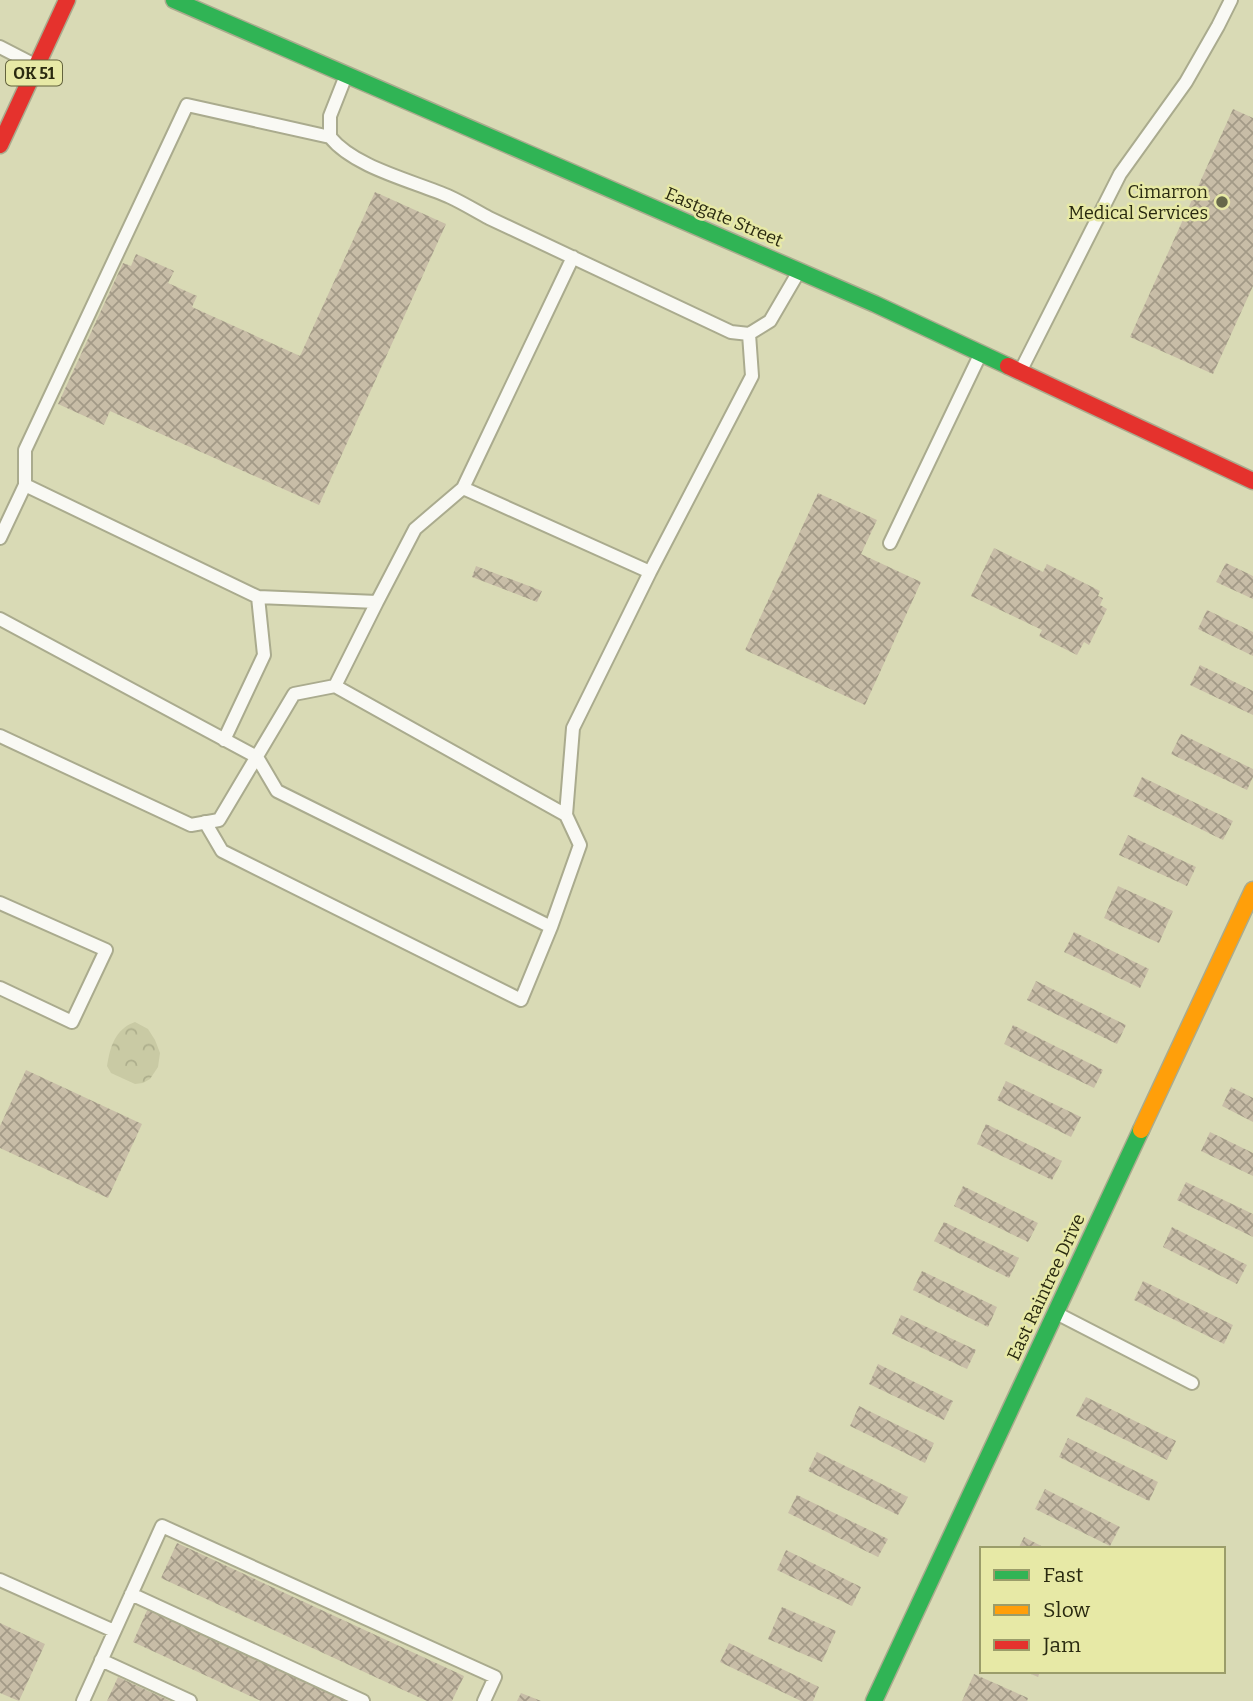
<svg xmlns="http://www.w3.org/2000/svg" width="1253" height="1701" viewBox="0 0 1253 1701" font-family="Bitter,serif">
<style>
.forest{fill:url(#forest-crowns)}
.building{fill:url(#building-cross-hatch)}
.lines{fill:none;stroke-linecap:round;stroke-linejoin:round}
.lane-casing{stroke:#aaab8e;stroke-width:16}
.fast-casing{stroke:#aaab8e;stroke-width:19}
.slow-casing{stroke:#aaab8e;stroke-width:19}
.jam-casing{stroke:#aaab8e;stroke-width:19}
.lane{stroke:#f9f9f4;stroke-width:12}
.fast{stroke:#30b455;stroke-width:16}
.slow{stroke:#ff9f0a;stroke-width:16}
.jam{stroke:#e5322d;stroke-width:16}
.poi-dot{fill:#67684a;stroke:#e7e9a6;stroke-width:2.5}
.labels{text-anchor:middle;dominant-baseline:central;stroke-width:5;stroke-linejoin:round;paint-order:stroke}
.shield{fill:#e7e9a6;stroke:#63633d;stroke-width:2}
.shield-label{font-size:16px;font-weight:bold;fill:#2a2a10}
.poi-label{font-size:18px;fill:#2a2a10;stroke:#e7e9a6;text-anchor:end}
.street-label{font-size:18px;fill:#2a2a10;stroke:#e7e9a6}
</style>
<defs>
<pattern id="forest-crowns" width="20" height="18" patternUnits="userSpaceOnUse" patternTransform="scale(1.75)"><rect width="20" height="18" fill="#c9caa4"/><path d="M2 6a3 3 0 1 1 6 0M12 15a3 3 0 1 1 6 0" fill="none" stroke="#adae8c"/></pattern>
<pattern id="building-cross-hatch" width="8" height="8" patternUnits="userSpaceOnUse" patternTransform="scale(1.75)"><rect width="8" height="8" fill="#c8bda7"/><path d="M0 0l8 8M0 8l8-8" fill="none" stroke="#a39a87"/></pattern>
</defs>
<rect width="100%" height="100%" fill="#d9dab5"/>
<path class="forest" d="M135,1022L148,1029L155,1040L160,1053L158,1067L150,1079L143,1083L135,1084L111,1073L107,1066C110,1047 115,1029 135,1022Z"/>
<path class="building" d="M1233,109L1253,118V286L1213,374L1130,337Z
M375,192L446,224L319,505L110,411L104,425L58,404L123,263L131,266L136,254L174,271L168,283L197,296L192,307L300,356Z
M818,493L877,520L861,554L921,582L865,705L745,650Z
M994,548L1043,572L1047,564L1100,591L1098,596L1103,598L1100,605L1107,609L1089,645L1084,642L1077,655L1039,636L1042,630L971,596Z
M1226,563L1253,576V599L1216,582Z
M476,566L542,591L537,602L472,577Z
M1207,610L1253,632V656L1198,629Z
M1200,665L1253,691V715L1190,685Z
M1181,734L1253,769V777L1247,790L1171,754Z
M1142,777L1233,821L1223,840L1133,796Z
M1128,835L1196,867L1187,886L1119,855Z
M1118,886L1173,911L1159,943L1104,918Z
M1074,932L1149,969L1140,988L1064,952Z
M1036,981L1126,1025L1117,1044L1027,1000Z
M1013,1025L1103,1070L1094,1088L1004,1044Z
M26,1070L142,1124L108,1198L0,1148V1126Z
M1006,1081L1081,1117L1071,1137L997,1100Z
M1231,1087L1253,1098V1122L1222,1106Z
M986,1124L1062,1161L1052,1180L977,1144Z
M1210,1132L1253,1153V1176L1201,1151Z
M1186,1182L1253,1214V1237L1177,1200Z
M963,1186L1038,1223L1028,1242L954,1206Z
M944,1222L1019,1258L1009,1278L934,1241Z
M1172,1227L1247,1265L1237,1284L1163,1247Z
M922,1271L997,1307L988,1327L913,1290Z
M1143,1281L1233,1325L1224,1344L1134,1300Z
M901,1315L976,1350L967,1369L892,1334Z
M878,1364L953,1401L944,1420L869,1384Z
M1086,1397L1176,1441L1167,1460L1076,1416Z
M859,1406L934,1443L925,1463L850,1426Z
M1068,1438L1158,1482L1149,1501L1059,1457Z
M817,1452L908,1497L898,1515L808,1471Z
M1045,1489L1120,1527L1110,1546L1035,1509Z
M797,1495L888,1539L878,1557L788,1513Z
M1024,1537L1047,1549H1018Z
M177,1543L464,1676L452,1701H427L161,1578Z
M786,1550L861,1587L852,1606L777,1570Z
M149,1606L353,1701H261L133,1642Z
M782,1607L836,1631L822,1662L768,1639Z
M0,1623L45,1644L19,1701L0,1693Z
M729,1643L819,1687L813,1701H801L720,1662Z
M1024,1671H1040L1038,1677Z
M974,1674L1028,1698L1027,1701H962Z
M118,1677L170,1701H107Z
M521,1693L541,1701H517Z"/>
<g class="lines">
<g class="lane-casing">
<path id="lane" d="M0,47L33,64
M345,78L330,116V137C355,168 414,181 450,197C463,203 476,211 489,218L731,332L749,334L770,321L798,273
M1021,370L1120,174L1186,82L1218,26L1231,0
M25,485L258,597L377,602L415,529L463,488L573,257
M463,488L650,572L752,376L749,334
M0,538L25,485V450L187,105L330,137
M890,543L979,357
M0,619L257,757L277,791L551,927
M0,736L191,825L219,820L294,694L335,686L377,602
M224,740L264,655L258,597
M566,815L573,728L650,572
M205,822L222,851L521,1000L551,927L580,845L566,815L335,686
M0,903L106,950L72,1022L0,988
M1058,1314L1192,1383
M0,1580L114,1631
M131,1594L363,1701
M101,1660L190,1701
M83,1701L162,1526L495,1677L484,1701"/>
</g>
<g class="fast-casing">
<path id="fast" d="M174,0L875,304L1008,366
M874,1701L1141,1130"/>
</g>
<g class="slow-casing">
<path id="slow" d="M1141,1130L1253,890"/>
</g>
<g class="jam-casing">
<path id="jam" d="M0,145L67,0
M1008,366L1253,481"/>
</g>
<use href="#lane" class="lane"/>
<use href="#fast" class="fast"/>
<use href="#slow" class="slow"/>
<use href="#jam" class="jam"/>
</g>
<circle class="poi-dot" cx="1222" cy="202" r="7"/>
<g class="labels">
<rect class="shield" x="6" y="60.5" width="56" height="25" rx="5"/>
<g class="shield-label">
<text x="34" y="73">OK 51</text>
</g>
<g class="poi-label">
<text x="1208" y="192">Cimarron<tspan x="1208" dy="21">Medical Services</tspan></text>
</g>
<g class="street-label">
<text transform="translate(724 217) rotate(23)">Eastgate Street</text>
<text transform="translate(1046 1287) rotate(-65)">East Raintree Drive</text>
</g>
</g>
<rect x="980" y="1547" width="245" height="126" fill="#e7e9a6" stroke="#9b9d6a" stroke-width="2"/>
<rect x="994" y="1570" width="35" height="10" fill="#30b455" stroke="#9b9d6a" stroke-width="2"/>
<text x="1043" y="1582" font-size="21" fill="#2a2a10">Fast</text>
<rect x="994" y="1605" width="35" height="10" fill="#ff9f0a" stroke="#9b9d6a" stroke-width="2"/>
<text x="1043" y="1617" font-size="21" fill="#2a2a10">Slow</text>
<rect x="994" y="1640" width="35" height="10" fill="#e5322d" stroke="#9b9d6a" stroke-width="2"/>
<text x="1043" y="1652" font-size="21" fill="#2a2a10">Jam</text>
</svg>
